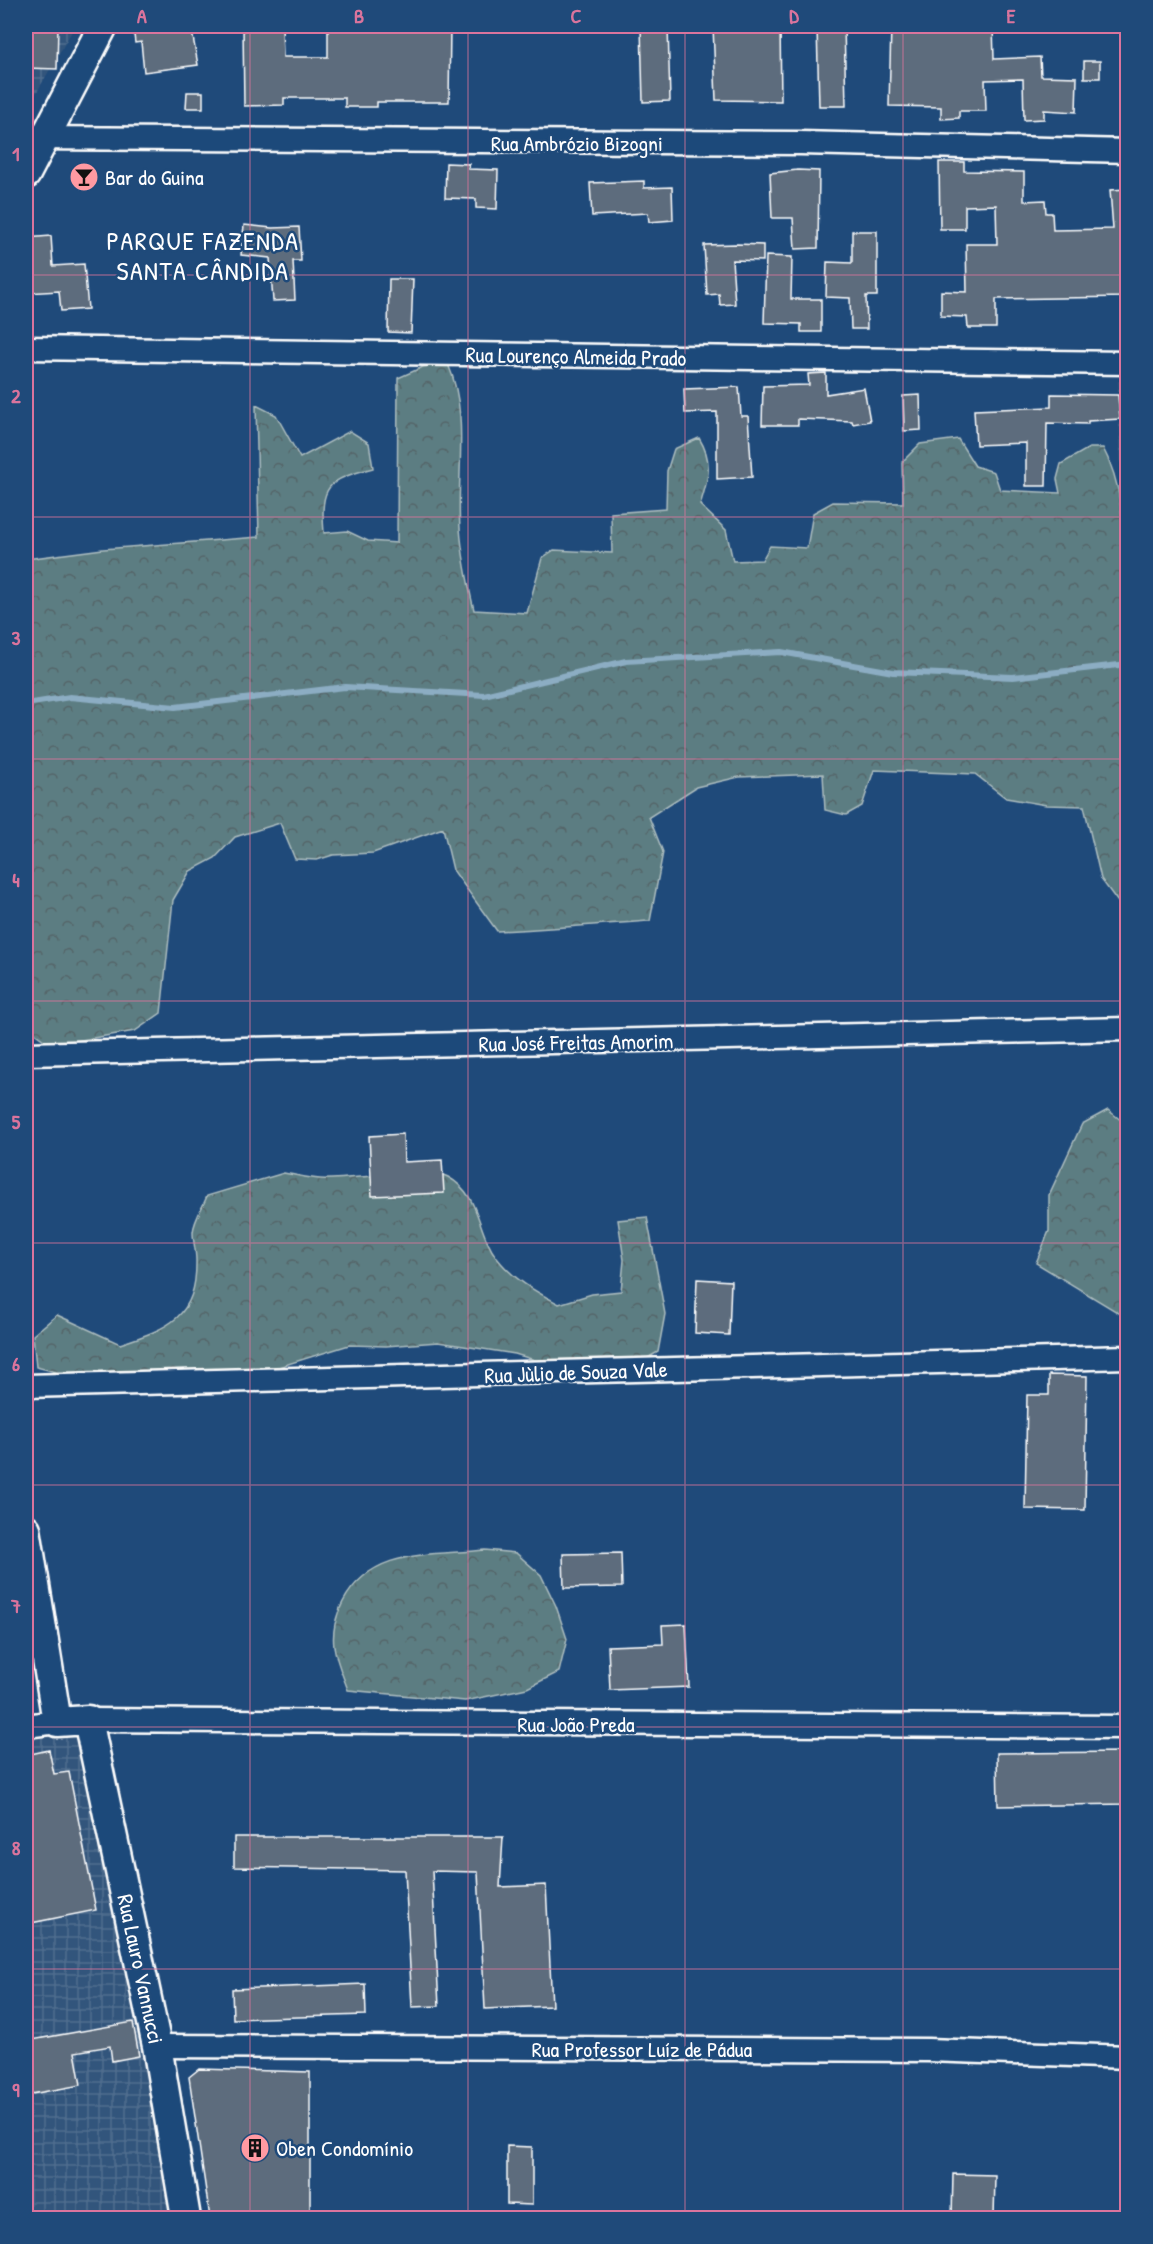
<svg xmlns="http://www.w3.org/2000/svg" width="1153" height="2244" viewBox="0 0 1153 2244" font-family="'Patrick Hand',sans-serif">
<style>
.industrial{fill:url(#industrial-grid)}
.forest{fill:url(#forest-crowns);stroke:#aebec0;stroke-width:1.5}
.lines{fill:none;stroke-linecap:round;stroke-linejoin:round}
.stream{stroke:#8cadc3;stroke-width:6}
.building{fill:#5d6c7d;stroke:#fff;stroke-width:1.5}
.minor-casing{stroke:#fff;stroke-width:27}
.tertiary-casing{stroke:#fff;stroke-width:33}
.minor{stroke:#1f4a7a;stroke-width:22}
.tertiary{stroke:#1f4a7a;stroke-width:28}
.grid{fill:none;stroke:#da749d;stroke-width:1.5;stroke-opacity:0.55}
.labels{text-anchor:middle;dominant-baseline:central;stroke-width:5;stroke-linejoin:round;paint-order:stroke}
.street-label{font-size:22px;fill:#fff;stroke:#1f4a7a}
.poi-label{font-size:22px;fill:#fff;stroke:#1f4a7a;text-anchor:start}
.quarter-label{font-size:26px;letter-spacing:1.5px;fill:#fff;stroke:#1f4a7a}
.neatline{fill:none;stroke:#da749d;stroke-width:2}
.grid-label{font-size:20px;text-anchor:middle;font-weight:bold;fill:#da749d}
</style>
<defs>
<pattern id="industrial-grid" width="8" height="8" patternUnits="userSpaceOnUse" patternTransform="scale(1.5)"><rect width="8" height="8" fill="#32547b"/><path d="M0 4h8M4 0v8" fill="none" stroke="#516e8f"/></pattern>
<pattern id="forest-crowns" width="20" height="18" patternUnits="userSpaceOnUse" patternTransform="scale(1.5)"><rect width="20" height="18" fill="#5c7d82"/><path d="M2 6a3 3 0 1 1 6 0M12 15a3 3 0 1 1 6 0" fill="none" stroke="#546467"/></pattern>
</defs>
<rect width="100%" height="100%" fill="#1f4a7a"/>
<filter id="ink" filterUnits="userSpaceOnUse"><feTurbulence type="fractalNoise" baseFrequency=".0167" numOctaves="2"/><feDisplacementMap in="SourceGraphic" scale="12" xChannelSelector="R" yChannelSelector="G"/><feConvolveMatrix kernelMatrix="1 2 1 2 8 2 1 2 1" color-interpolation-filters="sRGB"/></filter>
<g filter="url(#ink)">
<path class="industrial" d="M26,26H75L26,111Z
M1118,381H1128L1127,579L1124,578Z
M88,1720L185,2218H26V1729Z"/>
<path class="forest" d="M448,364C470,415 456,474 460,528C462,555 468,584 474,610L527,613L542,558L554,550L612,553L611,513L666,509L667,471L674,449L699,438C714,462 708,480 700,505L726,530L733,561L762,560L770,546L807,548L813,513L833,502L903,503L902,462L920,444L958,439L975,466L994,472L1000,490L1060,493L1057,479L1061,464L1089,448H1103C1125,489 1123,532 1124,578L1127,579V904L1118,902L1101,879L1084,806L1046,805L1006,798L975,774L874,770L862,806L846,815L825,810L823,774L739,777L696,787L649,817L663,852L650,921C599,924 549,929 497,931L453,870L443,828L373,853L333,855L317,860L295,859L280,823L235,837L215,858L190,871L173,900L161,1013L135,1031L51,1045L26,1027V559L103,549L259,537L256,405L276,415L300,458L350,431L369,443L373,468C327,480 320,485 324,533L347,531L368,541L397,543L398,378L423,367Z
M1108,1110L1127,1125V1318L1036,1263L1049,1231V1195L1082,1124Z
M284,1173C296,1175 308,1178 320,1179C346,1181 430,1167 448,1177C481,1195 476,1231 497,1258C514,1280 535,1291 559,1304L592,1294L621,1291L624,1260L618,1220L647,1217L665,1314L658,1352L633,1366L594,1378L515,1354L438,1342L386,1346L349,1345L217,1386L95,1382L36,1367L33,1335L57,1315L120,1344C169,1328 197,1318 196,1260C196,1251 193,1241 193,1232C194,1220 203,1207 207,1196Z
M485,1550L516,1553L541,1575L556,1606L567,1639L559,1672L527,1688L465,1701L348,1690C343,1676 336,1661 334,1646C332,1632 336,1615 343,1602C372,1547 431,1556 485,1550Z"/>
<g class="lines">
<path class="stream" d="M26,704L70,697L175,707L345,687L484,695L626,661L781,652L893,672L1013,677L1128,664"/>
</g>
<path class="building" d="M26,26H58L57,69L26,68Z
M133,26H191L198,65L144,72L141,42L135,43Z
M243,26H282L283,57H328V30H370V26H450L449,102H377V107H345V98H284V105L244,106Z
M641,26H668L670,101L643,102Z
M713,26H780L781,101L716,100Z
M817,26H844L846,106H819Z
M891,26H993L994,59L1040,57L1041,76L1077,77L1076,112L1044,110V119L1024,120L1023,79L985,80L986,111H959V118L941,119V107L889,106Z
M1084,61H1100V78H1084Z
M187,92H203V108H186Z
M939,162H964V171L1024,172V201L1045,200L1046,213H1052L1053,230L1113,229L1110,190L1128,189V297L996,299V328H968L967,317L941,316V291L967,292L966,244H997L996,205L965,206V229H940Z
M446,163L469,164L468,169L498,170L497,209L476,208V199L445,198Z
M798,170L819,171L818,248L795,249L793,218H772L770,173Z
M644,181V188L672,187L673,220L649,222L648,213L592,216L590,183Z
M244,225L272,228L299,227L301,261H293L295,300L273,301L270,258L241,255Z
M852,231H877V296H866L867,329H851L850,298L826,297L827,262L852,263Z
M51,236L53,266L84,264L88,309L61,311L59,291L26,293V238Z
M736,244L763,245V261L732,260L735,304L720,305L719,294L707,295L704,245Z
M766,256L792,257L791,299H821V332H801V324L764,323Z
M389,279H413L411,333L388,332Z
M826,373V394L864,388L870,421L853,424L852,421L798,419V425H762L763,386L809,385L808,374Z
M739,387L741,416H748L752,477L717,479V412L685,413L684,389Z
M1051,394L1118,395L1120,419L1088,421V424L1047,423L1046,486H1026V443L976,445L974,410L1051,407Z
M920,395L921,430L904,431L903,396Z
M403,1134L404,1162L442,1160L444,1193L372,1196L369,1136Z
M697,1279L731,1281L729,1335L695,1333Z
M1049,1375L1087,1376L1085,1510L1025,1509L1027,1395H1049Z
M621,1553L622,1587L564,1588L563,1554Z
M686,1624L689,1687L610,1690L608,1646L663,1644L662,1625Z
M49,1750L54,1774L69,1772L96,1910L26,1924V1755Z
M1128,1752V1804L998,1806L997,1753Z
M234,1837H503L500,1887L546,1885L552,2006L485,2009L478,1872L432,1871L439,2006L412,2007L405,1870L234,1867Z
M365,1984L366,2015L233,2019L232,1989Z
M133,2022L139,2056L112,2061L110,2046L75,2052L81,2085L26,2095V2041Z
M199,2069L310,2072V2218H210L189,2077Z
M507,2146L532,2147V2205L507,2204Z
M953,2174L995,2175L994,2218H952Z"/>
<g class="lines">
<g class="minor-casing">
<path id="minor" d="M26,138L800,143L1128,151
M26,348L1128,363
M26,1054L1128,1029
M26,1386L1128,1357
M88,1720L1128,1727
M26,1726L57,1722
M157,2046L928,2050L1128,2057"/>
</g>
<g class="tertiary-casing">
<path id="tertiary" d="M26,174L103,26
M26,1529L57,1722L88,1720L157,2046L186,2218"/>
</g>
<use href="#minor" class="minor"/>
<use href="#tertiary" class="tertiary"/>
</g>
</g>
<path class="grid" d="M250,26V2218M468,26V2218M685,26V2218M903,26V2218M26,275H1128M26,517H1128M26,759H1128M26,1001H1128M26,1243H1128M26,1485H1128M26,1727H1128M26,1969H1128"/>
<defs>
<g id="bar-disc" transform="scale(1.5)"><circle r="9.5" fill="#ff9aa2" stroke="#1f4a7a"/><path d="M-6-5H6L.8 .8V4.5H3.5V6h-7V4.5H-.8V.8Z" fill="#111"/></g>
<g id="building-disc" transform="scale(1.5)"><circle r="9.5" fill="#ff9aa2" stroke="#1f4a7a"/><path d="M-4-6H4V6H1V3H-1V6H-4ZM-2.5-4.3h1.7v1.8h-1.7ZM.8-4.3h1.7v1.8H.8ZM-2.5-1h1.7V.8h-1.7ZM.8-1h1.7V.8H.8Z" fill="#111"/></g>
</defs>
<g fill-rule="evenodd">
<use href="#bar-disc" x="84" y="177"/>
<use href="#building-disc" x="255" y="2148"/>
</g>
<g class="labels">
<g class="street-label">
<text x="577" y="143">Rua Ambrózio Bizogni</text>
<text transform="translate(576 356) rotate(1)">Rua Lourenço Almeida Prado</text>
<text transform="translate(576 1042) rotate(-1)">Rua José Freitas Amorim</text>
<text transform="translate(576 1372) rotate(-2)">Rua Jùlio de Souza Vale</text>
<text x="576" y="1724">Rua João Preda</text>
<text transform="translate(141 1969) rotate(78)">Rua Lauro Vannucci</text>
<text x="642" y="2049">Rua Professor Luíz de Pádua</text>
</g>
<g class="poi-label">
<text x="105" y="177">Bar do Guina</text>
<text x="276" y="2148">Oben Condomínio</text>
</g>
<g class="quarter-label">
<text x="203" y="240">PARQUE FAZENDA<tspan x="203" dy="30">SANTA CÂNDIDA</tspan></text>
</g>
</g>
<rect width="1153" height="2244" fill="none" stroke="#1f4a7a" stroke-width="66"/>
<rect x="33" y="33" width="1087" height="2178" class="neatline"/>
<g class="grid-label">
<text x="142" y="23">A</text>
<text x="359" y="23">B</text>
<text x="576" y="23">C</text>
<text x="794" y="23">D</text>
<text x="1011" y="23">E</text>
<text x="16" y="161">1</text>
<text x="16" y="403">2</text>
<text x="16" y="645">3</text>
<text x="16" y="887">4</text>
<text x="16" y="1129">5</text>
<text x="16" y="1371">6</text>
<text x="16" y="1613">7</text>
<text x="16" y="1855">8</text>
<text x="16" y="2097">9</text>
</g>
</svg>
